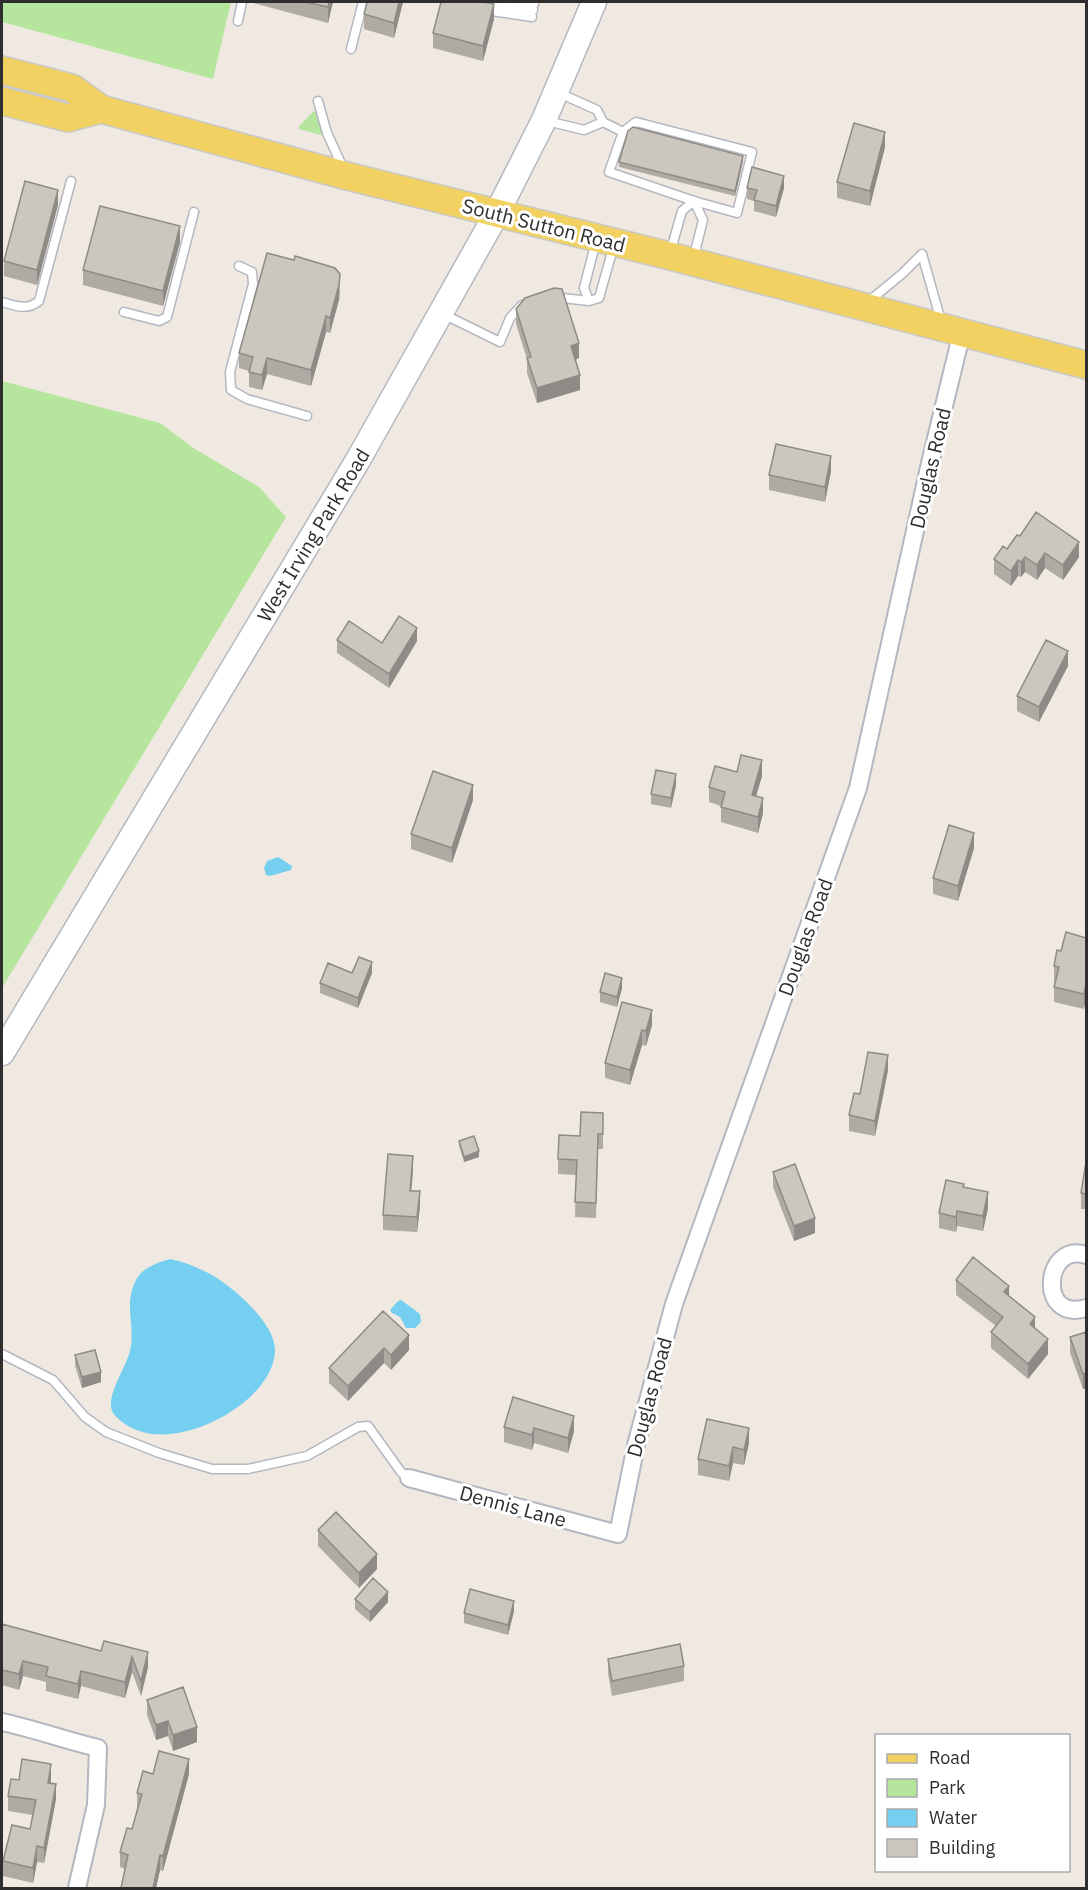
<svg xmlns="http://www.w3.org/2000/svg" width="1088" height="1890" viewBox="0 0 1088 1890" font-family="'IBM Plex Sans',sans-serif">
<style>
.green{fill:#b6e59e}
.water{fill:#75cff0}
.lines{fill:none;stroke-linecap:round;stroke-linejoin:round}
.service-casing{stroke:#b4b7c1;stroke-width:11}
.minor-casing{stroke:#b4b7c1;stroke-width:20}
.secondary-casing{stroke:#b4b7c1;stroke-width:27}
.primary-casing{stroke:#c9c9c9;stroke-width:30}
.service{stroke:#fff;stroke-width:8}
.minor{stroke:#fff;stroke-width:16}
.secondary{stroke:#fff;stroke-width:24}
.primary{stroke:#f2d163;stroke-width:27}
.wall{fill:#afaba4}
.shaded-wall{fill:#8e8b86}
.building{fill:#cbc7bf;stroke:#8e8b86;stroke-width:1.5}
.labels{text-anchor:middle;dominant-baseline:central;stroke-width:6;stroke-linejoin:round;paint-order:stroke}
.street-label{font-size:20px;fill:#2e2e2e;stroke:#fff}
</style>
<rect width="100%" height="100%" fill="#efe9e1"/>
<path class="green" d="M2,2H231L213,79L2,22Z
M314,111H316L322,134L321,135L299,129V126Z
M2,381L160,423L195,449L259,487L286,517L2,988Z"/>
<path class="water" d="M278,857L292,866L291,870L270,876L266,875L264,868L267,861Z
M170,1259C185,1262 199,1268 212,1275C234,1288 275,1323 275,1350C275,1367 264,1383 253,1394C225,1423 162,1450 125,1424C121,1421 114,1416 112,1411C106,1396 126,1367 130,1351C136,1327 123,1305 136,1280C143,1267 157,1263 170,1259Z
M401,1300L420,1314L421,1322L415,1328H406L400,1317L392,1313L390,1310L398,1301Z"/>
<g class="lines">
<g class="service-casing">
<path id="service" d="M488,2L533,10
M523,2L534,4
M485,10L532,17
M238,21L242,2
M351,49L363,2
M559,93L597,110L603,122L623,132L609,172L694,201L737,213L752,152L636,122L623,132
M318,101L327,133L344,170
M547,121L584,130L603,122
M670,253L682,211L694,201
M693,260L703,220L694,201
M239,266L252,272L253,284L230,372L231,390L247,399L307,416
M554,297L589,301L599,298L614,245
M589,301L584,288L596,241
M2,302C16,306 27,311 39,301L71,181
M868,302L903,273L922,254L941,321
M124,312L159,321L167,317L194,212
M443,314L500,342L510,318L522,305
M2,1354L53,1380L85,1417L106,1432L159,1453L212,1469H248L307,1456L358,1427L368,1426L401,1472L409,1478"/>
</g>
<g class="minor-casing">
<path id="minor" d="M1086,1255C1044,1241 1037,1323 1086,1308
M409,1478L618,1534L636,1445L674,1304L858,788L930,463L962,332
M2,1722C34,1729 65,1740 98,1748L96,1805L77,1888"/>
</g>
<g class="secondary-casing">
<path id="secondary" d="M2,1053L358,460L497,213L544,120L594,2"/>
</g>
<g class="primary-casing">
<path id="primary" d="M2,70L72,88L101,109
M2,101L68,118L101,109L347,176L670,256L1086,365"/>
</g>
<use href="#service" class="service"/>
<use href="#minor" class="minor"/>
<use href="#secondary" class="secondary"/>
<use href="#primary" class="primary"/>
</g>
<path class="wall" d="M249,2H333L328,23Z
M403,2L394,38L364,29V14Z
M494,19L483,61L433,48V33Z
M885,147L870,206L837,198V182Z
M743,161L735,196L619,167V162Z
M747,188H784L776,217L754,211V201L747,199Z
M58,205L37,285L4,276V261Z
M180,242L163,306L83,285V270Z
M340,289L339,300L330,333L326,332L311,386L267,374L262,390L249,387V371L239,368V353Z
M516,309L579,358L576,360L580,390L537,403L527,373V359L516,324Z
M831,471L825,502L769,490V475Z
M1020,536L1079,557L1063,580L1045,568L1037,580L1025,572L1021,577L1018,576L1011,586L994,574V559L1007,549Z
M337,640L382,643L417,641L389,688L337,653Z
M1068,666L1039,722L1017,711V696Z
M737,772L762,776L756,796L763,813L758,833L721,822V806L709,802V787Z
M676,785L671,808L651,804V794Z
M473,800L452,863L411,849V834Z
M974,848L958,901L933,894V878Z
M1086,938L1084,1009L1054,1002V987L1055,981H1054V966L1061,951Z
M352,973H372L358,1008L320,993V983Z
M622,988L617,1007L600,1002V992Z
M622,1002L652,1025L646,1046L642,1045L630,1085L605,1078V1063Z
M888,1070L875,1136L849,1131V1115L860,1094Z
M603,1113V1149H598L596,1218L575,1217L576,1175L558,1174V1159L580,1136Z
M459,1141L479,1157L464,1162L459,1146Z
M1086,1162V1209H1081V1193Z
M413,1171L411,1191L420,1206L417,1232L383,1230V1215Z
M773,1172L815,1233L794,1241L773,1187Z
M964,1187L988,1208L983,1231L957,1226L956,1232L939,1228V1213Z
M956,1280L1009,1296L1035,1328L1048,1354L1028,1379L991,1348V1332L996,1326L956,1295Z
M383,1311L409,1350L391,1370L384,1363L348,1401L329,1383V1368Z
M1086,1332V1388L1083,1389L1070,1353V1337Z
M75,1355L101,1382L82,1388L75,1366Z
M707,1419L749,1443L744,1465L733,1463L729,1481L698,1475V1459Z
M504,1427L574,1431L568,1453L534,1443L532,1450L504,1442Z
M318,1530L377,1569L359,1588L318,1546Z
M355,1599L388,1602L370,1622L355,1609Z
M514,1611L508,1635L464,1623V1613Z
M2,1624L101,1651L104,1641L148,1667L141,1696L132,1672L125,1698L81,1686L78,1699L46,1691V1682L23,1676L19,1690L2,1685Z
M608,1659L684,1666V1681L612,1696L608,1674Z
M147,1700L197,1742L173,1751L168,1736L156,1740L147,1715Z
M153,1774H189L163,1871L160,1870L156,1888H121L125,1869L120,1867V1852L132,1829L137,1808V1793Z
M51,1779V1783L56,1799L44,1863L37,1862L33,1883L3,1876V1861L30,1829L33,1815L8,1811V1796L19,1780Z"/>
<path class="shaded-wall" d="M329,2H333L328,23V7Z
M399,2H403L394,38V23Z
M494,4V19L483,61V46Z
M885,132V147L870,206V191Z
M743,156V161L735,196V191Z
M784,176V188L776,217V206Z
M58,190V205L37,285V270Z
M180,226V242L163,306V291Z
M340,274L339,300L330,333V318Z
M326,316V332L311,386V370Z
M579,343V358L571,361V346Z
M267,358V374L262,390V375Z
M580,375V390L537,403V388Z
M831,456V471L825,502V487Z
M1079,542V557L1063,580V565Z
M1045,553V568L1037,580V565Z
M1025,557V572L1021,577V562Z
M1018,560V576L1011,586V571Z
M417,628V641L389,688V674Z
M1068,651V666L1039,722V707Z
M762,760V776L752,810V795Z
M676,774V785L671,808V798Z
M473,785V800L452,863V848Z
M763,798V813L758,833V817Z
M974,833V848L958,901V886Z
M372,962V973L358,1008V998Z
M622,978V988L617,1007V997Z
M1086,983V999L1084,1009V994Z
M652,1010V1025L646,1046V1031Z
M642,1030V1045L630,1085V1070Z
M888,1055V1070L875,1136V1121Z
M479,1151V1157L464,1162V1157Z
M413,1156V1171L410,1206V1191Z
M420,1191V1206L417,1232V1217Z
M988,1192V1208L983,1231V1216Z
M957,1211V1226L956,1232V1217Z
M815,1218V1233L794,1241V1226Z
M1009,1286V1301L1004,1292Z
M1035,1317V1332L1030,1324Z
M409,1335V1350L391,1370V1355Z
M1048,1339V1354L1028,1379V1364Z
M384,1348V1363L348,1401V1386Z
M101,1372V1382L82,1388V1377Z
M1086,1373V1388L1083,1389V1374Z
M574,1416V1431L568,1453V1438Z
M534,1428V1443L532,1450V1435Z
M749,1428V1443L744,1465V1450Z
M733,1447V1463L729,1481V1466Z
M377,1554V1569L359,1588V1573Z
M388,1592V1602L370,1622V1612Z
M514,1601V1611L508,1635V1625Z
M148,1652V1667L141,1696V1681Z
M132,1657V1672L125,1698V1682Z
M23,1661V1676L19,1690V1674Z
M81,1671V1686L78,1699V1684Z
M168,1721V1736L156,1740V1725Z
M197,1727V1742L173,1751V1735Z
M189,1759V1774L163,1871V1856Z
M51,1764V1779L48,1798V1783Z
M56,1784V1799L44,1863V1848Z
M37,1846V1862L33,1883V1868Z
M160,1855V1870L156,1888H153Z"/>
<path class="building" d="M305,2H329L328,7Z
M367,2H399L394,23L364,14Z
M441,2H484L494,4L483,46L433,33Z
M854,123L885,132L870,191L837,182Z
M633,127L743,156L735,191L619,162L628,131Z
M752,167L784,176L776,206L754,200L757,190L747,188Z
M25,181L58,190L37,270L4,261Z
M100,206L180,226L163,291L83,270Z
M267,253L294,260L295,256L335,268L340,274L339,285L330,318L326,316L311,370L267,358L262,375L249,372L253,357L239,353Z
M554,288L562,289L579,343L571,346L580,375L537,388L527,358L531,357L516,309L525,298Z
M776,444L831,456L825,487L769,475Z
M1036,512L1079,542L1063,565L1045,553L1037,565L1025,557L1021,562L1018,560L1011,571L994,559L1003,546L1007,549L1017,535L1020,536Z
M399,616L417,628L389,674L337,640L349,621L382,643Z
M1046,640L1068,651L1039,707L1017,696Z
M741,755L762,760L752,795L763,798L758,817L721,807L725,792L709,787L715,766L737,772Z
M656,770L676,774L671,798L651,794Z
M433,771L473,785L452,848L411,834Z
M949,825L974,833L958,886L933,878Z
M1066,932L1086,938V983L1084,994L1054,987L1059,967L1054,966L1057,950L1061,951Z
M359,957L372,962L358,998L320,983L328,963L352,973Z
M605,973L622,978L617,997L600,992Z
M622,1002L652,1010L646,1031L642,1030L630,1070L605,1063Z
M868,1052L888,1055L875,1121L849,1115L854,1093L860,1094Z
M581,1112L603,1113V1134H598L596,1203L575,1202L577,1160L558,1159L559,1135L580,1136Z
M474,1136L479,1151L464,1157L459,1141Z
M388,1154L413,1156L410,1191H420L417,1217L383,1215Z
M1086,1162V1194L1081,1193Z
M795,1164L815,1218L794,1226L773,1172Z
M946,1180L964,1184L963,1187L988,1192L983,1216L957,1211L956,1217L939,1213Z
M973,1257L1009,1286L1004,1292L1035,1317L1030,1324L1048,1339L1028,1364L991,1332L1003,1317L956,1280Z
M383,1311L409,1335L391,1355L384,1348L348,1386L329,1368Z
M1086,1332V1373L1083,1374L1070,1337Z
M95,1350L101,1372L82,1377L75,1355Z
M513,1397L574,1416L568,1438L534,1428L532,1435L504,1427Z
M707,1419L749,1428L744,1450L733,1447L729,1466L698,1459Z
M336,1512L377,1554L359,1573L318,1530Z
M373,1578L388,1592L370,1612L355,1599Z
M470,1589L514,1601L508,1625L464,1613Z
M2,1624L101,1651L104,1641L148,1652L141,1681L132,1657L125,1682L81,1671L78,1684L46,1676L48,1667L23,1661L19,1674L2,1670Z
M680,1644L684,1666L612,1681L608,1659Z
M183,1687L197,1727L173,1735L168,1721L156,1725L147,1700Z
M159,1751L189,1759L163,1856L160,1855L153,1888H121L128,1855L120,1852L127,1828L132,1829L142,1794L137,1793L143,1771L153,1774Z
M22,1759L51,1764L48,1783L56,1784L44,1848L37,1846L33,1868L3,1861L12,1825L30,1829L36,1800L8,1796L11,1779L19,1780Z"/>
<g class="labels">
<g class="street-label">
<text transform="translate(544 225) rotate(14)">South Sutton Road</text>
<text transform="translate(930 468) rotate(-77)">Douglas Road</text>
<text transform="translate(313 535) rotate(-59)">West Irving Park Road</text>
<text transform="translate(805 937) rotate(-70)">Douglas Road</text>
<text transform="translate(649 1397) rotate(-75)">Douglas Road</text>
<text transform="translate(513 1506) rotate(15)">Dennis Lane</text>
</g>
</g>
<rect width="1088" height="1890" fill="none" stroke="#2e2e2e" stroke-width="6"/>
<rect x="875" y="1734" width="195" height="138" fill="#ffffff" stroke="#ababab" stroke-width="1.5"/>
<rect x="887" y="1754" width="30" height="9" fill="#f2d163" stroke="#ababab" stroke-width="1.5"/>
<text x="929" y="1764" font-size="18" fill="#2e2e2e">Road</text>
<rect x="887" y="1779" width="30" height="18" fill="#b6e59e" stroke="#ababab" stroke-width="1.5"/>
<text x="929" y="1794" font-size="18" fill="#2e2e2e">Park</text>
<rect x="887" y="1809" width="30" height="18" fill="#75cff0" stroke="#ababab" stroke-width="1.5"/>
<text x="929" y="1824" font-size="18" fill="#2e2e2e">Water</text>
<rect x="887" y="1839" width="30" height="18" fill="#cbc7bf" stroke="#ababab" stroke-width="1.5"/>
<text x="929" y="1854" font-size="18" fill="#2e2e2e">Building</text>
</svg>
